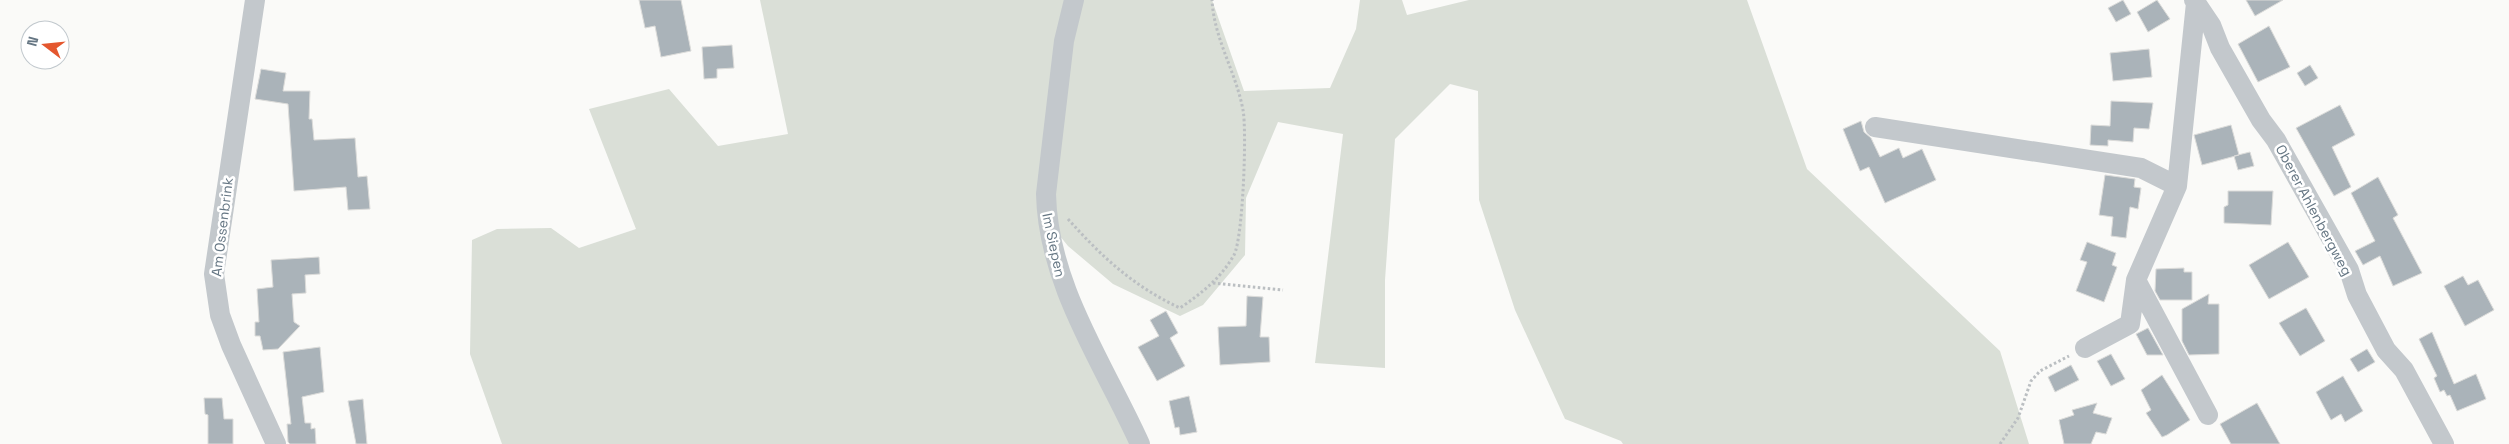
<svg xmlns="http://www.w3.org/2000/svg" width="2509" height="444" viewBox="0 0 2509 444" font-family="'Space Grotesk',sans-serif">
<style>
.green{fill:#dadfd7}
.building{fill:#aab3b9;stroke:#dcdcda}
.lines{fill:none;stroke-linecap:round;stroke-linejoin:round}
.path{stroke:#bbbfc2;stroke-width:3;stroke-dasharray:2.5 2.5;stroke-linecap:butt}
.minor{stroke:#c3c8cc;stroke-width:20}
.labels{text-anchor:middle;dominant-baseline:central;stroke-width:5;stroke-linejoin:round;paint-order:stroke}
.street-label{font-size:14px;fill:#657683;stroke:#fff}
</style>
<rect width="100%" height="100%" fill="#fafaf8"/>
<path class="green" d="M760,0H1212L1244,91L1330,88L1356,29L1360,0H1402L1407,15L1469,0H1747L1807,169L2000,351L2029,444H1623L1621,441L1565,419L1515,310L1479,200L1478,91L1450,84L1395,139L1385,280V368L1315,363L1343,134L1278,122L1246,198L1245,255L1203,305L1180,316L1113,284L1068,246L1047,220L1140,444H502L470,354L472,240L497,229L551,228L579,248L636,229L589,109L669,89L718,146L788,134Z"/>
<path class="building" d="M639,0H681L691,51L661,57L655,26L645,28Z
M2123,0L2131,14L2116,22L2108,8Z
M2157,0L2170,19L2148,32L2137,12Z
M2246,0H2283L2255,16Z
M2269,26L2290,67L2258,82L2238,44Z
M732,45L734,68L717,69V78L704,79L702,47Z
M2149,49L2152,77L2113,81L2110,53Z
M2310,65L2318,78L2305,86L2297,73Z
M261,69L286,73L283,91H310L309,119H312L314,140L355,138L358,177L367,176L370,209L348,210L346,187L294,191L288,104L255,99Z
M2111,101L2153,103L2149,129L2134,128L2133,142L2108,140V146L2090,145L2091,125L2110,126Z
M2340,105L2355,135L2332,147L2351,187L2334,196L2296,128Z
M1861,121L1864,132L1871,138L1880,157L1899,148L1903,158L1922,149L1936,180L1885,203L1869,167L1860,171L1843,129Z
M2231,125L2239,155L2202,165L2194,135Z
M2250,152L2254,166L2238,170L2234,156Z
M2105,175L2135,179L2134,187L2141,188L2138,209L2130,207L2126,238L2111,236L2113,217L2099,215Z
M2378,177L2398,215L2393,218L2422,273L2393,286L2380,256L2363,265L2355,251L2375,241L2351,193Z
M2228,191H2273L2271,225L2224,223V207L2228,205Z
M2087,242L2116,253L2112,265L2117,267L2104,302L2076,291L2087,262L2080,260Z
M2288,242L2309,277L2269,299L2249,265Z
M319,257L320,274L305,275L306,293L292,294L294,322L300,326L278,349L263,350L260,336H255V322H259L257,289L273,287L271,260Z
M2184,268V272H2192V300H2160L2155,291L2156,269Z
M2463,276L2468,285L2478,280L2494,310L2465,326L2444,286Z
M2209,294L2208,304H2219V354L2189,355L2182,341V309Z
M1247,296L1263,297L1260,337H1269L1270,362L1220,365L1218,327L1246,326Z
M2306,308L2325,341L2300,356L2279,323Z
M1166,311L1178,333L1170,338L1185,366L1157,381L1138,347L1159,336L1150,320Z
M2148,328L2163,355H2147L2136,334Z
M2432,332L2454,384L2476,374L2486,399L2457,411L2450,395L2447,396L2444,390L2440,392L2434,378L2437,376L2419,339Z
M320,347L324,392L302,397L305,423H311V429L315,428L316,444H290L288,442L287,424H291L283,352Z
M2367,349L2375,362L2358,372L2350,359Z
M2111,354L2125,379L2111,386L2097,361Z
M2071,365L2079,380L2055,392L2048,377Z
M2162,375L2190,420L2167,435L2162,437L2146,413L2151,410L2141,390Z
M2343,376L2363,411L2345,422L2341,414L2331,420L2316,392Z
M1189,396L1197,432L1180,435L1179,427L1175,428L1169,401Z
M204,398H222L224,419H233V444H208V415L205,414Z
M363,399L367,444H356L348,401Z
M2097,403L2093,413L2112,418L2106,434L2096,432L2091,444H2064L2059,420L2074,415L2072,410Z
M2257,403L2280,444H2231L2220,424Z"/>
<g class="lines">
<path class="path" d="M1068,219C1102,257 1133,286 1180,308C1202,293 1221,278 1234,255C1243,238 1247,131 1243,110C1236,72 1214,39 1212,0
M1213,283L1283,290
M2000,444L2018,418L2031,381L2040,371L2069,356"/>
<path class="minor" d="M255,0L214,274L220,315L231,345L276,444
M1074,0L1064,41L1046,194C1048,285 1104,364 1140,444
M2194,0L2211,25L2220,48L2261,120L2276,140L2349,270L2357,295L2386,350L2404,370L2444,444
M1875,127L2141,168L2177,186
M2136,280L2208,415
M2085,348L2130,324L2136,280L2177,186L2196,3"/>
</g>
<g class="labels">
<g class="street-label">
<text transform="translate(2314 210) rotate(62)">Oberer Ahlenbergweg</text>
<text transform="translate(222 227) rotate(-83)">Am Ossenbrink</text>
<text transform="translate(1054 245) rotate(78)">Im Siepen</text>
</g>
</g>
<g transform="translate(45 45) rotate(286)"><circle r="24" fill="#ffffff" stroke="#c1c8cd"/>
<path d="M0-4L9 19L0 12L-9 19Z" fill="#e4572e"/>
<text y="-8" font-size="14" font-weight="bold" text-anchor="middle" fill="#657683">N</text>
</g>
</svg>
